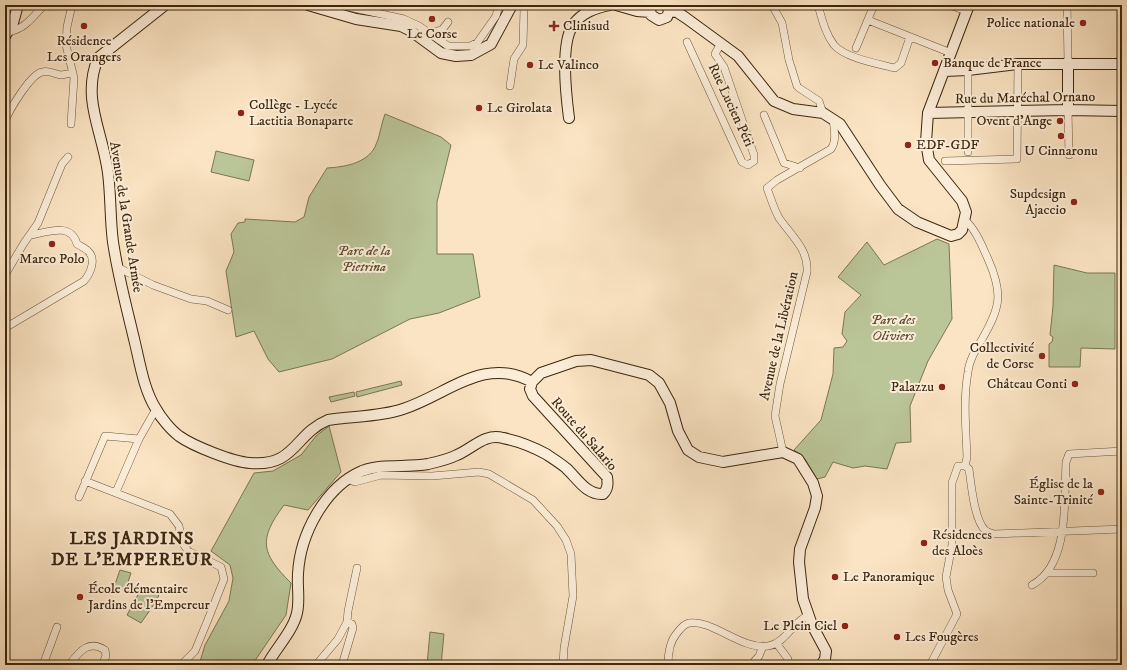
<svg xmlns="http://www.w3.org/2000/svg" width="1127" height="670" viewBox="0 0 1127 670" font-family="'IM FELL DW Pica',serif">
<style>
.green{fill:#bac598;stroke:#7c7652}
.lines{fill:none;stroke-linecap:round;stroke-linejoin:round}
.street-casing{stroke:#6c563a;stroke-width:8}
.secondary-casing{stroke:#3d270d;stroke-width:12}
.street{stroke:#fcedd8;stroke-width:7}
.secondary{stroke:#fcedd8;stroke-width:10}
.poi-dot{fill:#8f2418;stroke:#fcedd8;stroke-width:1.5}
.labels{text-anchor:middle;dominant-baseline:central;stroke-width:4;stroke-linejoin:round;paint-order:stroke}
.poi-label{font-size:14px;fill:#3d270d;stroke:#fcedd8;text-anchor:start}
.street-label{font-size:14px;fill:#3d270d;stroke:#fcedd8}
.park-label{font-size:14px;font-style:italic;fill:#5c4e30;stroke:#fcedd8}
.district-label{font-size:18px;font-weight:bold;letter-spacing:1px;fill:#3d270d;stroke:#fcedd8}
</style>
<rect width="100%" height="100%" fill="#fbe4c3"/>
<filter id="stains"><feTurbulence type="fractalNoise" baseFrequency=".005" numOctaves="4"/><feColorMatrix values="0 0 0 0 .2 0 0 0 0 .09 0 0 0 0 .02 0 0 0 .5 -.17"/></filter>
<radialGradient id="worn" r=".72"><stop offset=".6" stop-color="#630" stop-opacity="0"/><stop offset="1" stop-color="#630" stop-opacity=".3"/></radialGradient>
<path class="green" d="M385,114L441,137L451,145L437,202V254H473L480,297L439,313L410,319L332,359L279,372L268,359L254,331L236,337L226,271L234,252L231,234L238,223L245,222V219L295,222L304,217L309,197L327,168C343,167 366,164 375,147C380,137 381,124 385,114Z
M216,151L254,160L249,181L211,172Z
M937,239L949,244L952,319L928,361L910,406L911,442L896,443L887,469L865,466L853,468L833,462L825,477L817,479L805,459L794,450L821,420L833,374L834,348L843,347L847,341L842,334L845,312L861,295L838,277L867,242L884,265Z
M1054,265L1087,273H1115V349L1081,348L1080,367H1049V344L1052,342L1053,337L1050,335L1053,306Z
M401,381L402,385L357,397L356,392Z
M354,392L355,396L331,402L329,397Z
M329,426L341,472L308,510L284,505C258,540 261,553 291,583L286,615L252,665H199L205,645L229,601L233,578L230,565L211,551L254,473L273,471L301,455L316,436Z
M120,570L131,573L125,591L114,587Z
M146,588L159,594L157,600L141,623L127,615L140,591Z
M430,632L444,634L441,665H427Z"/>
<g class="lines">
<g class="street-casing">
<path id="street" d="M340,5L404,19L419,26L448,46H470L477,43L496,16L499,5
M772,5L782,23L789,60L797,86L799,88L819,101L823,113
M818,5C822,19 825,33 834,45C845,58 879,64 895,68L901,63L910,37
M950,5L966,11
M1067,5L1068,62
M868,20L951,53
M8,32C25,29 33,17 44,5
M428,33L442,30L448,22
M687,42L742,162L748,165L754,161V155L724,67L715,54L721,43
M856,48L874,5
M968,70V152
M510,86L514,59L523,45L524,8L522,5
M1068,110L1069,155
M764,115L784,163L800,168
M5,121C10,109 30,75 42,72C49,70 54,74 61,75C64,75 69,73 73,73
M71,124L74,78L66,45L67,27L72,5
M945,161L1017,159L1018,64
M965,220C976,230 982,246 988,259C1004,295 1000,308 981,341C975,351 969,361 968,372C963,400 966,429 967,457L965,466
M117,267L153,285L191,299L207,301L228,310
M5,275L24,243L38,223L62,164L68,157
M5,328L84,281C90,274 97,259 88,251C85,248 80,246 77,244C71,222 48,232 31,235
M783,452L775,416L777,403L780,384L807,272C809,250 791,235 779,218C774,209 771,199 767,188L777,180L831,149C837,141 834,129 833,119
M965,466L969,469C971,483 974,520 985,530C987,532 991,533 994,534L1122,529
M348,479L355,482L381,475L432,476L479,472L489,474L533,500L557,526L566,540L571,554L573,596L564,648L563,665
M85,481L170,514L179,526L182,542L188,551L221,567L224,579L207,622L195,651L181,665
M116,492L139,439L156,409
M79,497L105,436L139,439
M1047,573H1093
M1032,585C1070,565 1064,499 1066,462L1069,454L1122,451
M777,644L788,659L787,665
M43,665L57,627
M69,665C79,652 88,639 105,650L106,656L102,665
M316,665L338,639L347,622L348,611L357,568
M342,665L353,628L352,624L347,622
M668,665C668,655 670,641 677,633C680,629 684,624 689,623C712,619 741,650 768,646C786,643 793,621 809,615
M751,665L759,656L763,646
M930,665L957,614L948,590L946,577L952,545V483L958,466H965"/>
</g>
<g class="secondary-casing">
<path id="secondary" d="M165,5L98,58C81,99 103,132 108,173C111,196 110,220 113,242C118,276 127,309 135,343C140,364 144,390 156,409C161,418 171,430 179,436C193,446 233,462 250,463C296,467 294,434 328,420C352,416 380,417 403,409C447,395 484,355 532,382
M308,5L356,19L401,26L411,31L441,53L456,56L471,55L491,44L512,5
M616,5L637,11L650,12
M653,5L650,9L651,15L659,20L667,17L669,11L667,5
M669,11L677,12L686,18L738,56L774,101L793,109L823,113L840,124L880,185L898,209L917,222L951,236L958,234L962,230L966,212L962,201L929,160L926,142L928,113L969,5
M5,36L13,23L18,5
M1068,62V110
M944,71L968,70L1018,64H1122
M928,113L1068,110L1122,111
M569,118C566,95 560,44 573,25C582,12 596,8 610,5
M532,382L541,373L576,361L591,360L649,375L659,383L670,403L678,431L688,450L699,457L723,462L783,452L798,459L813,483L817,496L815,508L800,549L799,562L803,599L812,625L826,651L825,659L821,665
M267,665C276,648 293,631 297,613C300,600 297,587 298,574C300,534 325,487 362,471C383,463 407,468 428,464C437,462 449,459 457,455C473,448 485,433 503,438C518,441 533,447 546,454C552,458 560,463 566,468C577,478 586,495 603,494C608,489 608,484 607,477L533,396L530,389L532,382"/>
</g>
<use href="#street" class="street"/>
<use href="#secondary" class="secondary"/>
</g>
<g class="poi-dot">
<circle cx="432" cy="19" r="4"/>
<circle cx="1083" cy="23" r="4"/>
<circle cx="84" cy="26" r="4"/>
<path d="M552 20h4v4h4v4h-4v4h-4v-4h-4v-4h4z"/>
<circle cx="935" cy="63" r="4"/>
<circle cx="530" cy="65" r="4"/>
<circle cx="479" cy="108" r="4"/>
<circle cx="241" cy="113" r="4"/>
<circle cx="1060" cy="121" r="4"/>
<circle cx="1061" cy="136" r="4"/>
<circle cx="908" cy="145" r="4"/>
<circle cx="1074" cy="202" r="4"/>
<circle cx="52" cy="244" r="4"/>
<circle cx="1042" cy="356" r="4"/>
<circle cx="1075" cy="384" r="4"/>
<circle cx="942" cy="387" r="4"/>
<circle cx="1101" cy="492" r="4"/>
<circle cx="924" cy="543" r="4"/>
<circle cx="835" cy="577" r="4"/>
<circle cx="80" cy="597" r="4"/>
<circle cx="845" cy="626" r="4"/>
<circle cx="897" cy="637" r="4"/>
</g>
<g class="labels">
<g class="poi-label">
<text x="1075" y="23" text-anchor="end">Police nationale</text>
<text x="563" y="26">Clinisud</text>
<text x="432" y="34" text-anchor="middle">Le Corse</text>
<text x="84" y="41" text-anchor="middle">Résidence<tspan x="84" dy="16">Les Orangers</tspan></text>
<text x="943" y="63">Banque de France</text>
<text x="538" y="65">Le Valinco</text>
<text x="249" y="105">Collège - Lycée<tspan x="249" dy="16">Laetitia Bonaparte</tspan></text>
<text x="487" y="108">Le Girolata</text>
<text x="1052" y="121" text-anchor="end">Ovent d'Ange</text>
<text x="916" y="145">EDF-GDF</text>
<text x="1061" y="151" text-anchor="middle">U Cinnaronu</text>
<text x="1066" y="194" text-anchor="end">Supdesign<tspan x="1066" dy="16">Ajaccio</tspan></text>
<text x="52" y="259" text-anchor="middle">Marco Polo</text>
<text x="1034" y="348" text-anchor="end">Collectivité<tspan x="1034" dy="16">de Corse</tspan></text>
<text x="1067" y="384" text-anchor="end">Château Conti</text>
<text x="934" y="387" text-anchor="end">Palazzu</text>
<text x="1093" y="484" text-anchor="end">Église de la<tspan x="1093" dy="16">Sainte-Trinité</tspan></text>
<text x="932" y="535">Résidences<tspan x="932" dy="16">des Aloès</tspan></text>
<text x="843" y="577">Le Panoramique</text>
<text x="88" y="589">École élémentaire<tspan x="88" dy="16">Jardins de l'Empereur</tspan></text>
<text x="837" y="626" text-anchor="end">Le Plein Ciel</text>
<text x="905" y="637">Les Fougères</text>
</g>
<g class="street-label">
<text transform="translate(1025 98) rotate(-1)">Rue du Maréchal Ornano</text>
<text transform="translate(731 105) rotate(65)">Rue Lucien Péri</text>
<text transform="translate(126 217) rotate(81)">Avenue de la Grande Armée</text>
<text transform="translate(779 336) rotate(-77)">Avenue de la Libération</text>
<text transform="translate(584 434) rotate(49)">Route du Salario</text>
</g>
<g class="park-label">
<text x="364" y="251">Parc de la<tspan x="364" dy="16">Pietrina</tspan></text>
<text x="893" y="320">Parc des<tspan x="893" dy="16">Oliviers</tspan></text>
</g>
<g class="district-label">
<text x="132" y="539">LES JARDINS<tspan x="132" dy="21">DE L'EMPEREUR</tspan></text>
</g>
</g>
<rect width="1127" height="670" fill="none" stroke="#fbe4c3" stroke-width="20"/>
<rect x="6" y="6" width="1115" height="658" fill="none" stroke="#3d270d" stroke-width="2"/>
<rect x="10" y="10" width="1107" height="650" fill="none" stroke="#3d270d"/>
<rect width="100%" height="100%" filter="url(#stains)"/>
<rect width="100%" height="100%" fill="url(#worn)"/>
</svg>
